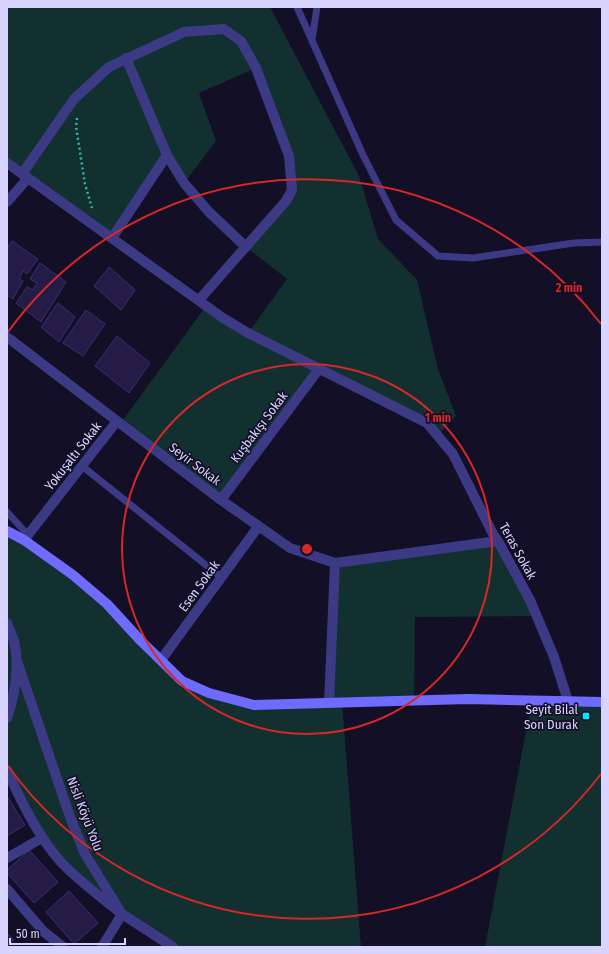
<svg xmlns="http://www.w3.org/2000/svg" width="609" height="954" viewBox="0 0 609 954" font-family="'Fira Sans Condensed',sans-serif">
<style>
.green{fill:#12302f}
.building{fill:#241b47;stroke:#3b2d73}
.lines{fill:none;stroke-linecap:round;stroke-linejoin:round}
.path{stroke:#2fb8b0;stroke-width:2.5;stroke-dasharray:2 3;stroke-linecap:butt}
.service{stroke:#3d3a85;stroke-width:7}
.minor{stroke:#3d3a85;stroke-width:10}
.tertiary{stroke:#3d3a85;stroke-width:10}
.secondary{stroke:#6f6bff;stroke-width:10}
.ring{fill:none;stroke:#d62828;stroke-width:2}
.poi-dot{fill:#00e5ff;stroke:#130f26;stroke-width:1.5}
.labels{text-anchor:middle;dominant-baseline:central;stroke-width:3.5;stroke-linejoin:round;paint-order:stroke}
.street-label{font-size:13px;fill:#d9d4ff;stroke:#130f26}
.poi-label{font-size:13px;fill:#d9d4ff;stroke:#130f26;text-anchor:end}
.centre{fill:#d62828;stroke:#130f26;stroke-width:2}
.ring-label{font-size:12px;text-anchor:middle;font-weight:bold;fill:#d62828;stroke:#130f26;stroke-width:3.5;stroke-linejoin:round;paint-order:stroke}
</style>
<rect width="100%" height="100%" fill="#130f26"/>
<path class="green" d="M7,7H270L359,176L378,239L417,280L438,369L456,416L438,435L427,423L319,370L221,500L120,424L206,306L248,333L287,279L246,247L292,190L287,152L256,68L199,93L216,141L184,183L167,155L112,238L7,163Z
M7,531L73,575L182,681L254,705L329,702L335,563L498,541L537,616L415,617L414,700L342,703L361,947H173L60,861L7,770Z
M532,700L602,702V947H485Z"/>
<path class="building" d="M12,241L38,259L27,274L23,271L19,279L23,281L13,299L7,295V249Z
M40,263L66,282L41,322L16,303L27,287L33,290L37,283L30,279Z
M109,267L135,290L121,310L94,286Z
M58,303L75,317L59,342L41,327Z
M86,310L105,324L83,356L63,343Z
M117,336L150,363L129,393L95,366Z
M7,796L25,825L7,836Z
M29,850L58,882L34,903L7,873V870Z
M69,891L98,923L74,944L46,912Z
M7,933L14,940L7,947Z"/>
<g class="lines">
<path class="path" d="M77,118L76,127L85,184L92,208"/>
<path class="service" d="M297,7L363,155L396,220L438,256L473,258L574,243L602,242
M312,40L317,7
M82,466L221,577
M7,512L28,535"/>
<path class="minor" d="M126,58L167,155L184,183L209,212L246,247
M7,163L223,318L248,333L427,423L453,454L493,534L498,541L530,600L554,657L568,701
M22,174L74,99L109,67L184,32L224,29L241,41L256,68L289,156L292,190L286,201L199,300
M7,202L28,178
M112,238L167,155
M7,337L117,421L24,540
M117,421L221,500L290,548L335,563L498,541
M221,500L319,369
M161,660L258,527
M17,661L70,817L85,854L122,914L173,947
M329,703L335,563
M7,770C21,802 37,834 59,860C77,880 101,897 122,914L102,947
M7,858L42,838
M7,889L43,931L63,947"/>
<path class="tertiary" d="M7,623C9,629 12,635 14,641C20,665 15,695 7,718"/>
<path class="secondary" d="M7,531L24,540L73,575L107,604L141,641L182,681L209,693L254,705L468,699L602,702"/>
</g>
<g class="ring">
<circle cx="307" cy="549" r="185"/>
<path d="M601 774A370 370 0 0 1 8 766M8 332A370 370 0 0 1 601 324"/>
</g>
<rect class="poi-dot" x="582" y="712" width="8" height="8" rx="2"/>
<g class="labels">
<g class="street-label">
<text transform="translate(259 427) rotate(-53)">Kuşbakışı Sokak</text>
<text transform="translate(73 456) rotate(-52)">Yokuşaltı Sokak</text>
<text transform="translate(195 464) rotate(37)">Seyir Sokak</text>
<text transform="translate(518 551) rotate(61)">Teras Sokak</text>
<text transform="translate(199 586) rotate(-54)">Esen Sokak</text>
<text transform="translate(85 814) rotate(69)">Nisli Köyü Yolu</text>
</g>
<g class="poi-label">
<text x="578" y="709">Seyit Bilal<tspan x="578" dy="15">Son Durak</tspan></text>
</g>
</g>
<circle cx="307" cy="549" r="6" class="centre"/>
<g class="ring-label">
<text x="569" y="292">2 min</text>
<text x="438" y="422">1 min</text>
</g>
<rect width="609" height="954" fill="none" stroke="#d9d4ff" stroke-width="16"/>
<path d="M10 938v6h115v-6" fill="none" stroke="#d9d4ff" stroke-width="2"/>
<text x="16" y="938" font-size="12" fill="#d9d4ff" stroke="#130f26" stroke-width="3" paint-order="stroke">50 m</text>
</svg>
